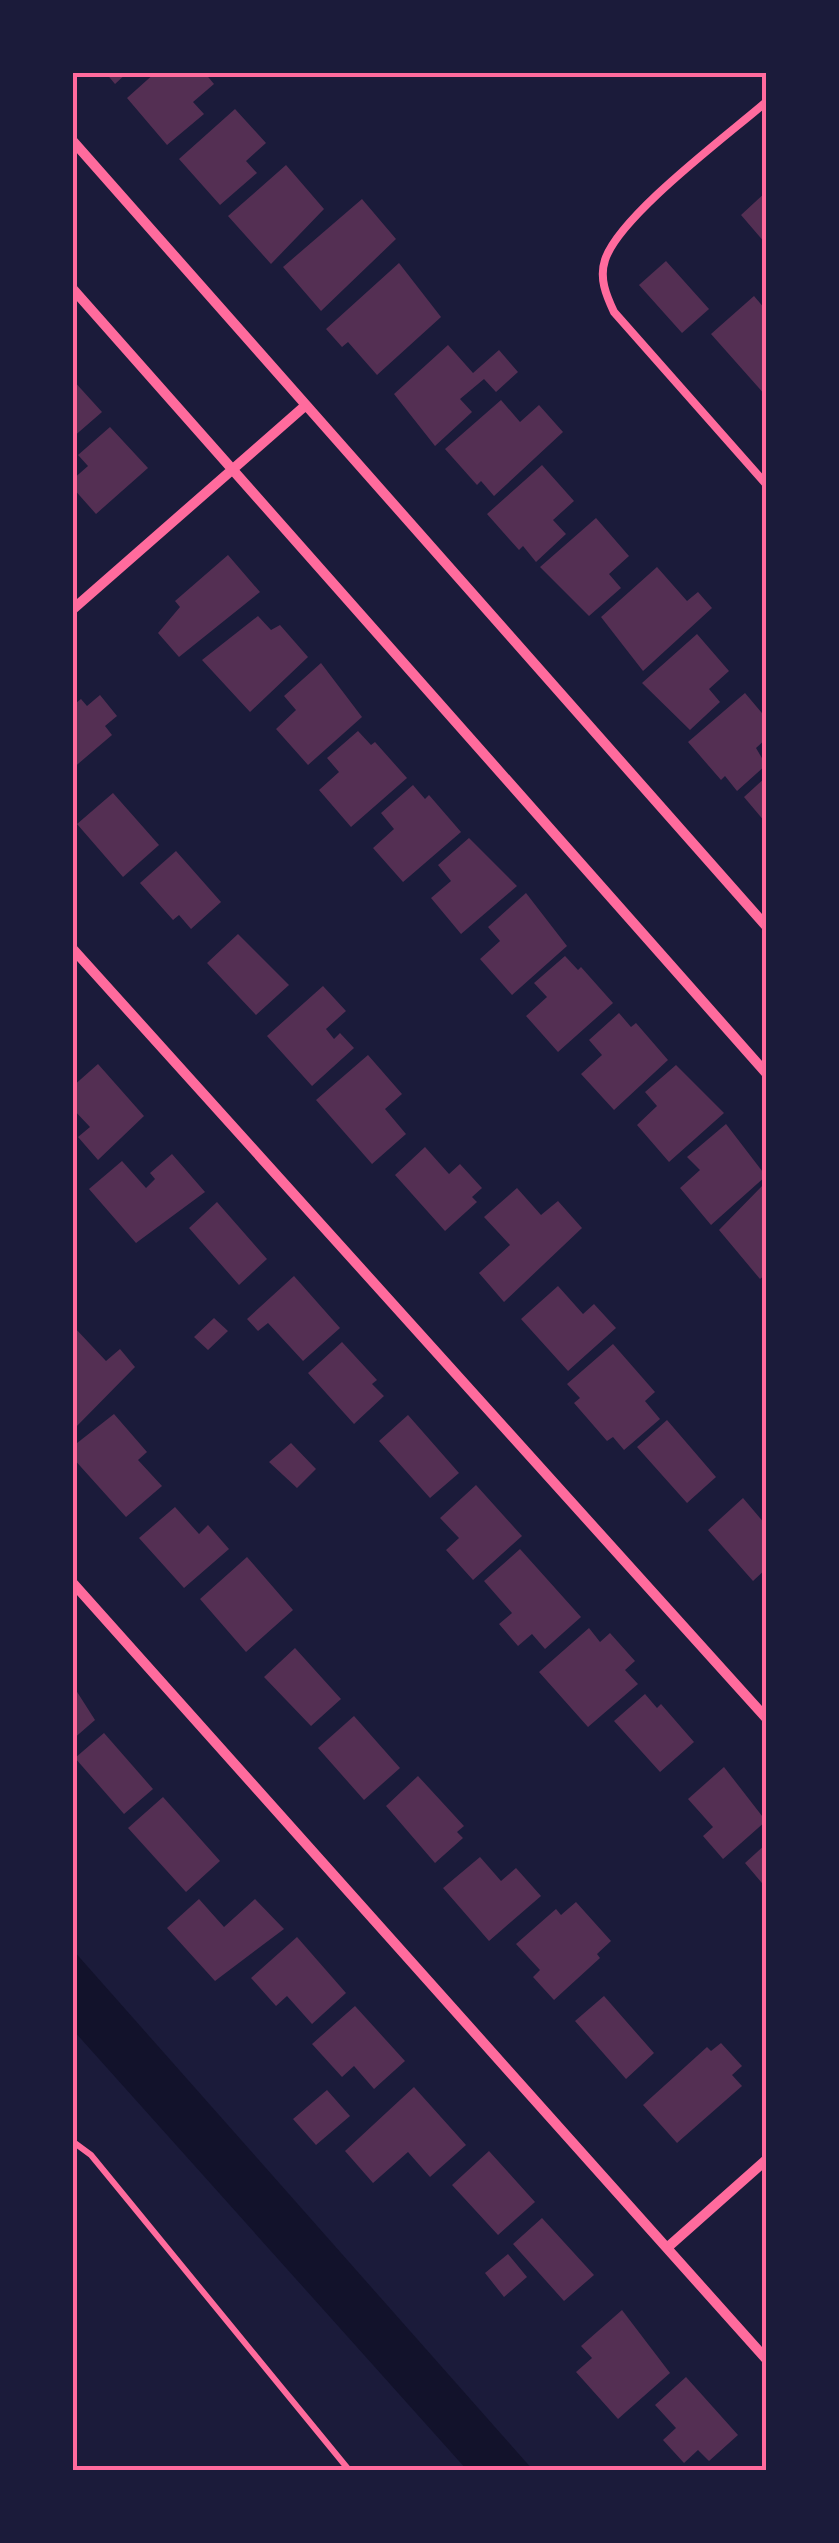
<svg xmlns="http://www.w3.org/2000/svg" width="839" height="2543" viewBox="0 0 839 2543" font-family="Figtree,sans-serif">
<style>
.water{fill:#12122b}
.building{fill:#542f53}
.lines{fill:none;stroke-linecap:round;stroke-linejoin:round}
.path{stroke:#ff6b9d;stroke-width:6}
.service{stroke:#ff6b9d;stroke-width:8}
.minor{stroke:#ff6b9d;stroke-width:10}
.neatline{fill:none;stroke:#ff6b9d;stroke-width:4}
</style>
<rect width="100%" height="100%" fill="#1b1b3a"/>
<path class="water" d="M73,1950L533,2470H467L73,2030Z"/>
<path class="building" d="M105,72H128L115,84Z
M156,72H204L214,84L193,102L204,114L167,145L127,98Z
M235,109L266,143L246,161L257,173L220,205L179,159Z
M286,165L324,209L271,264L228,216Z
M766,192V244L741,215Z
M362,199L396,239L321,311L283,267Z
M666,261L709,309L682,333L639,285Z
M399,263L441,317L377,375L348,342L342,347L326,329Z
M754,296L766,310V396L711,334Z
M448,345L473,373L499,350L518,372L496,392L484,379L460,399L472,412L435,446L394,394Z
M72,379L102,412L72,438Z
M501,400L520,422L539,405L563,432L494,496L481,481L477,485L445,449Z
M110,427L148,468L96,514L72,487V480L88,466L78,455Z
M542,465L574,501L553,520L566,534L536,562L523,546L519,550L487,514Z
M596,518L629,556L609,574L621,588L589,616L540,567Z
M228,555L260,592L179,657L158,633L180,607L175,601Z
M657,567L687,601L698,592L712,608L643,671L601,617Z
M258,616L271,630L280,625L308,657L250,712L202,660Z
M697,634L729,671L709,689L720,702L690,730L642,683Z
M321,663L362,717L308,765L276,729L296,710L284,696Z
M745,693L766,718V739L756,748L766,765L737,791L725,776L721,780L688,742Z
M100,695L117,716L105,726L112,735L72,769V706L81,699L87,706Z
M358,731L371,745L375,742L407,778L351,827L319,790L339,772L327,758Z
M766,777V823L744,797Z
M413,785L425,799L429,795L461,832L403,882L373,848L394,829L381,813Z
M113,793L159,845L123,877L77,824Z
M469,838L517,886L461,934L431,898L451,881L438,865Z
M176,851L221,902L191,929L179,915L173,920L140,883Z
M526,893L567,946L512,995L480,959L500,941L488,927Z
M238,934L289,985L256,1015L207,963Z
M565,956L578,970L581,967L613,1003L558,1052L526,1016L547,997L534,983Z
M323,986L346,1011L326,1029L334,1039L340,1033L354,1048L312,1086L267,1036Z
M619,1013L631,1027L636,1023L668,1060L614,1110L581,1074L602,1055L589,1040Z
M368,1055L402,1094L385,1109L406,1134L372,1164L316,1100Z
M98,1064L144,1116L98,1160L78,1137L90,1127L72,1108V1087Z
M676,1065L724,1113L669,1162L637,1125L657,1106L645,1092Z
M726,1124L766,1176L711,1225L680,1188L700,1170L687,1157Z
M425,1147L449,1174L460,1164L482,1188L472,1197L477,1202L445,1231L395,1175Z
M172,1154L205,1192L136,1243L89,1189L122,1161L146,1188L155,1179L150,1173Z
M766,1182V1274L760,1279L719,1230Z
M517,1188L541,1215L558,1201L582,1228L504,1302L479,1273L510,1245L484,1217Z
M217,1202L267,1259L239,1285L189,1228Z
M294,1276L340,1328L303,1361L268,1323L258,1331L247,1319Z
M558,1286L583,1314L594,1304L616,1328L568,1371L521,1319Z
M214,1318L228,1331L208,1350L194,1337Z
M74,1327L106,1361L120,1349L135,1367L72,1431Z
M342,1342L377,1380L372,1384L384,1396L354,1424L308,1373Z
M613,1344L655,1392L645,1401L660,1419L624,1450L613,1437L607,1441L574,1403L580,1398L567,1384Z
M114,1414L147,1452L138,1460L162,1486L126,1517L72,1457V1447Z
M408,1415L459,1473L430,1498L379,1441Z
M667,1420L716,1477L687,1503L637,1447Z
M291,1443L316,1469L297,1488L269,1462Z
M476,1485L522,1536L473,1580L446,1550L459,1538L440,1518Z
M743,1498L766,1525V1569L753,1581L708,1530Z
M175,1507L199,1534L208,1525L229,1549L184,1588L139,1538Z
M520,1549L581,1617L545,1649L532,1634L518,1646L499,1624L512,1613L484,1581Z
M247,1557L293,1610L246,1652L200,1599Z
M589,1628L600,1642L610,1633L635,1661L625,1670L638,1684L588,1727L539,1672Z
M295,1648L341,1699L311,1726L264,1677Z
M72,1684L95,1720L72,1740Z
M645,1694L657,1708L661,1704L694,1742L660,1772L614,1721Z
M354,1716L400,1768L364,1800L318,1748Z
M104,1733L153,1789L124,1814L75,1758Z
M724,1767L766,1821L723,1859L703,1836L713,1827L688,1799Z
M418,1776L464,1826L457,1832L463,1838L435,1863L386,1806Z
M163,1797L220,1861L186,1892L128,1828Z
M766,1844V1888L745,1863Z
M480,1857L501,1881L516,1868L541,1896L489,1941L443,1888Z
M199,1899L224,1927L255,1899L284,1929L215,1981L167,1928Z
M576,1902L611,1941L597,1954L600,1958L554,2000L533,1977L540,1970L516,1944L556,1909L561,1915Z
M297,1937L346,1993L312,2024L287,1996L276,2006L251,1978Z
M604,1996L654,2053L626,2079L575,2021Z
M355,2006L405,2061L374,2089L354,2066L342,2077L312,2044Z
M721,2043L742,2066L732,2075L742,2086L677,2143L643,2105L707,2047L711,2051Z
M414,2087L466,2145L430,2177L408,2152L373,2183L345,2151Z
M327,2090L350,2116L316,2145L293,2119Z
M489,2151L535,2202L498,2235L452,2185Z
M542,2218L594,2275L564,2301L513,2244Z
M508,2254L527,2277L504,2297L485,2273Z
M622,2310L670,2373L618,2419L576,2372L592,2358L581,2346Z
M686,2377L738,2435L709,2461L698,2450L684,2463L663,2440L676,2428L655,2405Z"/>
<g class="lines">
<path class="path" d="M72,2141L91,2155L349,2470"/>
<path class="service" d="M766,102C728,135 619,216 605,260C599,278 606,295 614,312L766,484"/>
<path class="minor" d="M72,140L766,926
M72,288L766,1073
M72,610L306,405
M72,948L766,1718
M72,1582L766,2359
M668,2247L766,2160"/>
</g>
<rect width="839" height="2543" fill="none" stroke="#1b1b3a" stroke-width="150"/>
<rect x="75" y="75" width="689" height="2393" class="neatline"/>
</svg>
